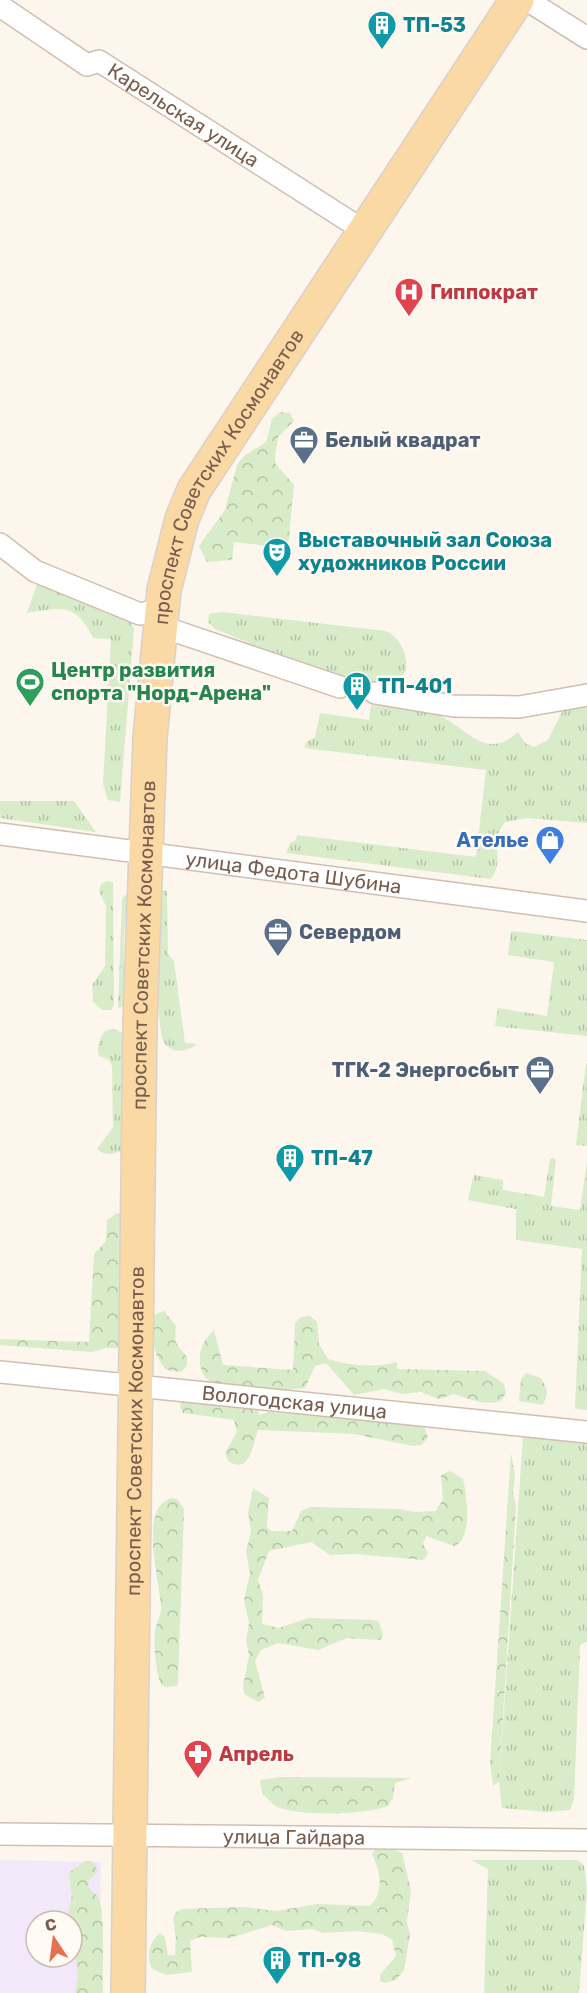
<svg xmlns="http://www.w3.org/2000/svg" width="587" height="1993" viewBox="0 0 587 1993" font-family="Rubik,sans-serif">
<style>
.education{fill:#f3e8fa;fill-rule:evenodd}
.grass{fill:url(#grass-tufts)}
.forest{fill:url(#forest-crowns)}
.lines{fill:none;stroke-linecap:round;stroke-linejoin:round}
.street-casing{stroke:#d1beb0;stroke-width:24}
.primary-casing{stroke:#dad1cd;stroke-width:36}
.street{stroke:#fff;stroke-width:21}
.primary{stroke:#fbd9a5;stroke-width:33}
.labels{text-anchor:middle;dominant-baseline:central;stroke-width:5;stroke-linejoin:round;paint-order:stroke}
.culture-label{font-size:20px;font-weight:bold;fill:#0d838f;stroke:#fffaf3;text-anchor:start}
.street-label{font-size:20px;fill:#7a5c4d;stroke:#fffaf3}
.health-label{font-size:20px;font-weight:bold;fill:#be3a42;stroke:#fffaf3;text-anchor:start}
.service-label{font-size:20px;font-weight:bold;fill:#4e5e75;stroke:#fffaf3;text-anchor:start}
.leisure-label{font-size:20px;font-weight:bold;fill:#27864d;stroke:#fffaf3;text-anchor:start}
.shop-label{font-size:20px;font-weight:bold;fill:#366cbe;stroke:#fffaf3;text-anchor:end}
</style>
<defs>
<pattern id="grass-tufts" width="24" height="20" patternUnits="userSpaceOnUse" patternTransform="scale(1.5)"><rect width="24" height="20" fill="#d8ecc9"/><path d="M3 7l-1-3M5 7V3M7 7l1-3M15 17l-1-3M17 17v-4M19 17l1-3" fill="none" stroke="#b4c2a5"/></pattern>
<pattern id="forest-crowns" width="20" height="18" patternUnits="userSpaceOnUse" patternTransform="scale(1.5)"><rect width="20" height="18" fill="#d8ecc9"/><path d="M2 6a3 3 0 1 1 6 0M12 15a3 3 0 1 1 6 0" fill="none" stroke="#b4c2a5"/></pattern>
</defs>
<rect width="100%" height="100%" fill="#fdf6ec"/>
<path class="education" d="M0,1860L101,1862L99,1993H0ZM36,1921H72V1957H36Z"/>
<path class="grass" d="M38,581L128,617L134,629L120,802L108,800L103,784L111,639L93,638C76,603 62,607 27,613Z
M222,612L386,631C401,638 408,655 406,671L394,687C334,686 271,651 215,629L208,622L209,614Z
M587,702V823L527,818L505,822C488,845 506,858 491,879L286,853L290,843L296,840L297,835L476,857L486,770L304,748L306,742L315,737L320,713L369,720L371,705C389,706 414,706 432,712C464,723 484,764 518,732L525,743L534,747L548,740L563,710Z
M0,801H74L96,832L0,818Z
M106,881L113,882L114,1005L111,1010H102L93,1002L92,985L105,966L106,906L99,891L101,884Z
M158,890L167,891L168,954L174,961L185,1043L198,1044C187,1051 176,1055 165,1044C154,1032 158,913 158,890Z
M125,895L129,896C129,907 126,914 125,924C123,947 123,969 130,991L123,1006L118,1009L122,899Z
M511,931L587,940V1036L495,1026L498,1008L547,1016L554,962L508,955Z
M114,1029L123,1033L127,1045L124,1149C116,1155 104,1156 97,1149L113,1127L112,1066L109,1060L99,1056C96,1049 100,1037 105,1031Z
M586,1063H587V1146L576,1145Z
M553,1158L556,1160L551,1206L580,1210L587,1161V1410L575,1409L582,1249L516,1240V1209L468,1200L474,1175L503,1180V1190L544,1197L550,1159Z
M523,1436L587,1444V1642L580,1645L574,1800L570,1810L546,1812L502,1808L499,1782Z
M471,1860H578L584,1866L587,1889L579,1993H484L488,1869Z"/>
<path class="forest" d="M280,412L290,413L294,421L278,437L275,458L276,464L294,485L288,548L234,542L232,560L207,562L199,546L225,510L237,465L244,456L266,442L272,419Z
M117,1213L123,1214L122,1348H106L92,1352L0,1345V1339L89,1342L94,1254L106,1241L107,1220Z
M164,1311L176,1326C174,1347 176,1342 187,1357V1366L181,1372L166,1370C153,1355 150,1335 151,1316Z
M310,1316L317,1322L319,1344L328,1359C351,1366 373,1368 397,1362V1369L485,1371L504,1384L506,1393L501,1401C485,1406 469,1399 454,1394L439,1399L421,1392L402,1394L384,1389L354,1395L326,1363L315,1366L305,1388L286,1390L217,1385C193,1378 196,1342 214,1331L223,1365L293,1370L295,1323L301,1317Z
M526,1373L541,1378C547,1389 550,1394 542,1405L519,1401L521,1379Z
M182,1398L257,1404L259,1415L269,1412L423,1423L428,1438L421,1445L413,1446L354,1434L258,1430C252,1445 251,1475 228,1461L225,1453L237,1432L234,1420L183,1413L180,1407Z
M511,1453L515,1476L513,1493L516,1506L499,1782L493,1786L490,1764Z
M450,1471L463,1479C467,1496 473,1540 454,1546L426,1536L423,1544L428,1553L424,1560L355,1554L330,1555L311,1542L269,1551L258,1580L263,1595L262,1624L279,1628L308,1618L374,1620L379,1622L383,1636L380,1640L347,1638L318,1650L278,1643L261,1650L255,1661L265,1698L258,1702L244,1694L243,1686L249,1655L246,1641L249,1623L244,1600L250,1573L246,1552L251,1531L248,1513L253,1488L269,1498L267,1527L271,1531H292L301,1511L311,1507L399,1509L415,1512L436,1511L443,1499L441,1475Z
M173,1498L178,1500L184,1509L178,1682L177,1686L165,1687L161,1684C156,1674 153,1641 155,1630C157,1622 161,1616 161,1607C160,1582 137,1504 173,1498Z
M281,1777L412,1778L395,1783L393,1798L388,1806C364,1815 304,1816 280,1808C273,1806 268,1798 262,1794L260,1780Z
M375,1849L395,1850L402,1853L411,1890L407,1922L410,1935L404,1970L396,1980L385,1983L380,1981V1975L396,1956L392,1940L383,1934L357,1931L323,1933L312,1929L286,1931L272,1925L230,1938L200,1937L190,1941L192,1972L166,1975L152,1969C146,1957 149,1942 160,1933L165,1937L168,1955H175L176,1939L173,1918L176,1912L183,1909L244,1907L277,1911L317,1904L370,1906C385,1892 380,1871 372,1854Z
M85,1861H91L96,1865L97,1872L89,1880L88,1887C91,1891 95,1893 98,1897C106,1910 102,1974 103,1993H75L78,1977L72,1921L68,1913L72,1895L69,1878L70,1872Z"/>
<g class="lines">
<g class="street-casing">
<g id="street">
<path d="M527,0L587,38"/>
<path id="s1" d="M0,6L87,65L99,61L366,232"/>
<path d="M0,544L35,571L140,614L162,609"/>
<path d="M160,626L340,687"/>
<path d="M375,693L453,706L519,707L587,695"/>
<path id="s2" d="M0,834L587,911"/>
<path id="s3" d="M0,1372L587,1432"/>
<path id="s4" d="M0,1834L587,1840"/>
</g>
</g>
<g class="primary-casing">
<g id="primary">
<path id="s5" d="M128,1993L140,1022L150,738L164,590L182,519L194,490L517,0"/>
</g>
</g>
<use href="#street" class="street"/>
<use href="#primary" class="primary"/>
</g>
<defs>
<g id="building-pin" transform="scale(1.5)"><path d="M0 17L-7.5 6A9.5 9.5 0 1 1 7.5 6Z" fill="#0f9aa8" stroke="#fffaf3"/><path d="M-4-6H4V6H1V3H-1V6H-4ZM-2.5-4.3h1.7v1.8h-1.7ZM.8-4.3h1.7v1.8H.8ZM-2.5-1h1.7V.8h-1.7ZM.8-1h1.7V.8H.8Z" fill="#fff"/></g>
<g id="hospital-pin" transform="scale(1.5)"><path d="M0 17L-7.5 6A9.5 9.5 0 1 1 7.5 6Z" fill="#e0444e" stroke="#fffaf3"/><path d="M-5-5h3v3.5h4V-5h3V5h-3V1.5h-4V5h-3Z" fill="#fff"/></g>
<g id="office-pin" transform="scale(1.5)"><path d="M0 17L-7.5 6A9.5 9.5 0 1 1 7.5 6Z" fill="#5c6f8a" stroke="#fffaf3"/><path d="M-6-3h4V-5.5h4V-3h4V5H-6ZM-1-4.5V-3h2v-1.5ZM-6 0V1H6V0Z" fill="#fff"/></g>
<g id="theatre-pin" transform="scale(1.5)"><path d="M0 17L-7.5 6A9.5 9.5 0 1 1 7.5 6Z" fill="#0f9aa8" stroke="#fffaf3"/><path d="M-5-5.5Q0-4 5-5.5V0Q5 5 0 6Q-5 5-5 0ZM-3.3-2.5H-1v1.5H-3.3ZM1-2.5H3.3v1.5H1ZM-2.8 1Q0 5.5 2.8 1Z" fill="#fff"/></g>
<g id="stadium-pin" transform="scale(1.5)"><path d="M0 17L-7.5 6A9.5 9.5 0 1 1 7.5 6Z" fill="#2e9e5b" stroke="#fffaf3"/><path d="M0-5a6.5 5 0 1 0 0 10a6.5 5 0 1 0 0-10ZM-3.5-1.8h7v3.6h-7Z" fill="#fff"/></g>
<g id="shop-pin" transform="scale(1.5)"><path d="M0 17L-7.5 6A9.5 9.5 0 1 1 7.5 6Z" fill="#3f7fe0" stroke="#fffaf3"/><path d="M-5-2.5h2.3a2.7 3.5 0 0 1 5.4 0H5L5.5 6h-11ZM-1.5-2.5h3a1.5 2.3 0 0 0-3 0Z" fill="#fff"/></g>
<g id="pharmacy-pin" transform="scale(1.5)"><path d="M0 17L-7.5 6A9.5 9.5 0 1 1 7.5 6Z" fill="#e0444e" stroke="#fffaf3"/><path d="M-2-6h4v4h4v4h-4v4h-4v-4h-4v-4h4Z" fill="#fff"/></g>
</defs>
<g fill-rule="evenodd">
<use href="#building-pin" x="382" y="25"/>
<use href="#hospital-pin" x="409" y="292"/>
<use href="#office-pin" x="304" y="440"/>
<use href="#theatre-pin" x="277" y="552"/>
<use href="#stadium-pin" x="30" y="682"/>
<use href="#building-pin" x="357" y="686"/>
<use href="#shop-pin" x="550" y="840"/>
<use href="#office-pin" x="278" y="932"/>
<use href="#office-pin" x="540" y="1070"/>
<use href="#building-pin" x="290" y="1158"/>
<use href="#pharmacy-pin" x="198" y="1754"/>
<use href="#building-pin" x="277" y="1960"/>
</g>
<g class="labels">
<g class="culture-label">
<text x="403" y="25">ТП-53</text>
<text x="298" y="540">Выставочный зал Союза<tspan x="298" dy="23">художников России</tspan></text>
<text x="378" y="686">ТП-401</text>
<text x="311" y="1158">ТП-47</text>
<text x="298" y="1960">ТП-98</text>
</g>
<g class="street-label">
<text stroke="none"><textPath href="#s1" startOffset="218">Карельская улица</textPath></text>
<text stroke="none"><textPath href="#s5" startOffset="1534">проспект Советских Космонавтов</textPath></text>
<text stroke="none"><textPath href="#s2" startOffset="296">улица Федота Шубина</textPath></text>
<text stroke="none"><textPath href="#s5" startOffset="1048">проспект Советских Космонавтов</textPath></text>
<text stroke="none"><textPath href="#s3" startOffset="296">Вологодская улица</textPath></text>
<text stroke="none"><textPath href="#s5" startOffset="562">проспект Советских Космонавтов</textPath></text>
<text stroke="none"><textPath href="#s4" startOffset="294">улица Гайдара</textPath></text>
</g>
<g class="health-label">
<text x="430" y="292">Гиппократ</text>
<text x="219" y="1754">Апрель</text>
</g>
<g class="service-label">
<text x="325" y="440">Белый квадрат</text>
<text x="299" y="932">Севердом</text>
<text x="519" y="1070" text-anchor="end">ТГК-2 Энергосбыт</text>
</g>
<g class="leisure-label">
<text x="51" y="670">Центр развития<tspan x="51" dy="23">спорта "Норд-Арена"</tspan></text>
</g>
<g class="shop-label">
<text x="529" y="840">Ателье</text>
</g>
</g>
<g transform="translate(54 1939) rotate(347)"><circle r="28" fill="#fffaf3" stroke="#cabbb1" stroke-width="1.5"/>
<path d="M0-4.5L10 22L0 15L-10 22Z" fill="#e76f51"/>
<text y="-9" font-size="16" font-weight="bold" text-anchor="middle" fill="#7a5c4d">С</text>
</g>
</svg>
